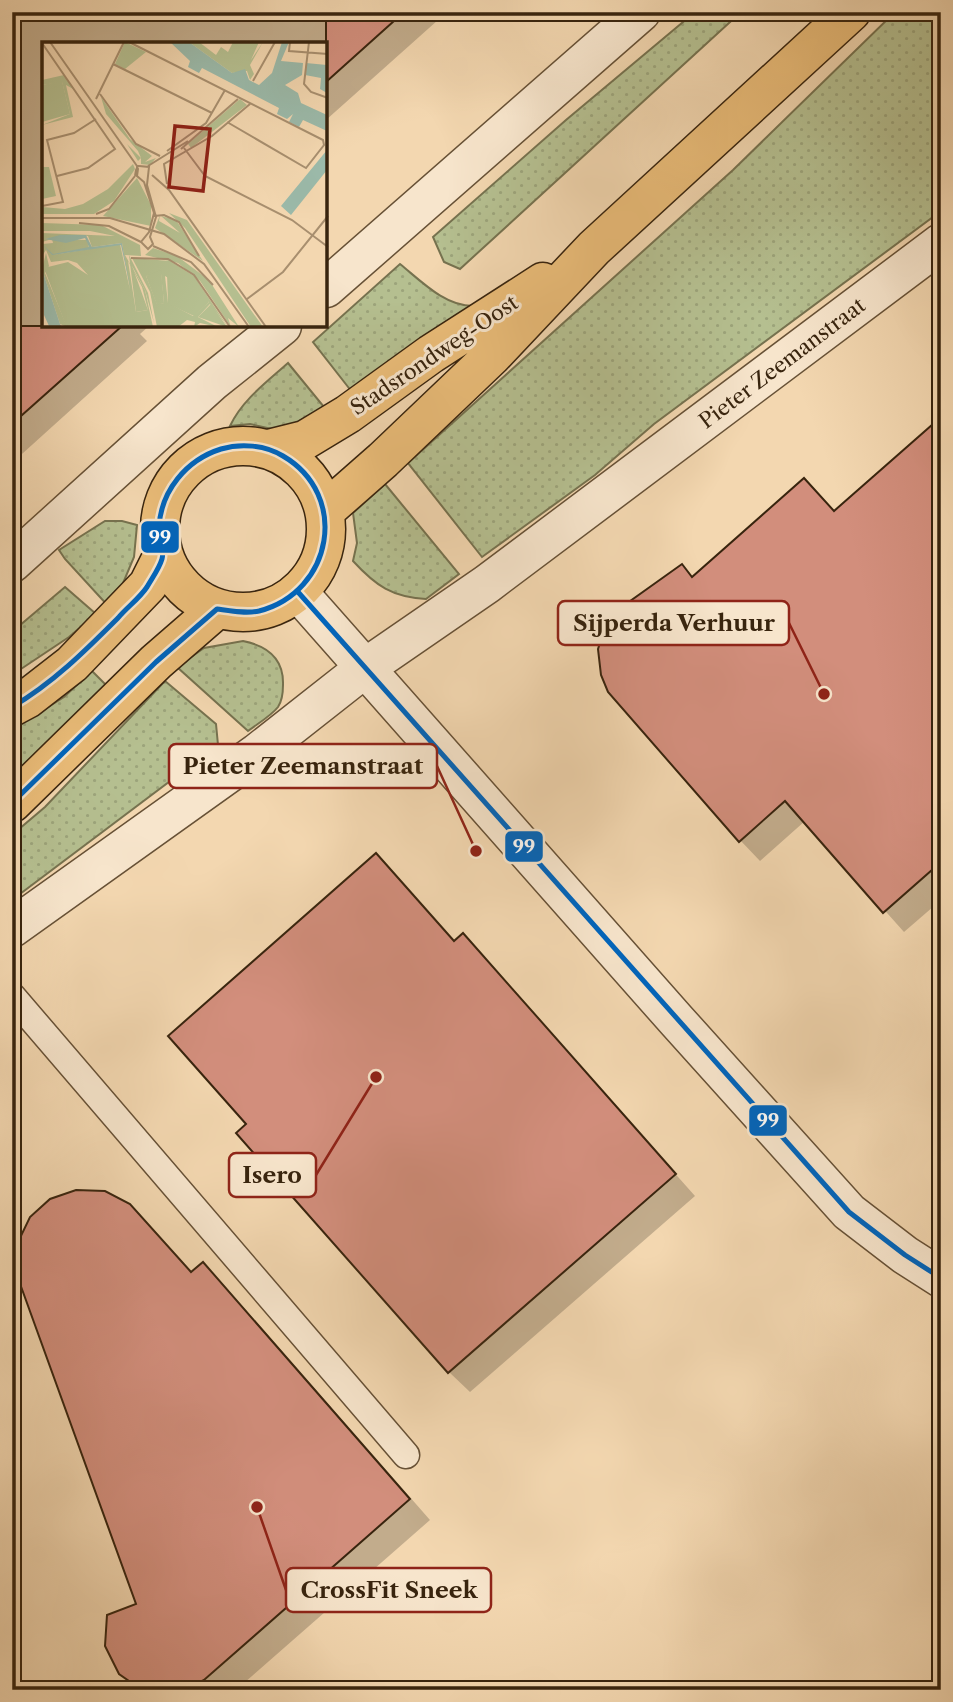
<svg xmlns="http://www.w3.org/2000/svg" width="953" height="1702" viewBox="0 0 953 1702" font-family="'Libre Caslon Text',serif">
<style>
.grass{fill:url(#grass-dots);stroke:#76724f;stroke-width:2}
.shadow{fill:#0003}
.building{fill:#d28e7c;stroke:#38240e;stroke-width:2}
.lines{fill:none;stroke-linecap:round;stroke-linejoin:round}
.service-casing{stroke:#675136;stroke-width:29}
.minor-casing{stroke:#675136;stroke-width:41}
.primary-casing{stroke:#38240e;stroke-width:41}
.service{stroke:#f7e5cc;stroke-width:26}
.minor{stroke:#f7e5cc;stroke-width:38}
.primary{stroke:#eabc78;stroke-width:38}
.bus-1-casing{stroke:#f7e5cc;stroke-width:10}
.bus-1{stroke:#0065bd;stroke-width:5}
.labels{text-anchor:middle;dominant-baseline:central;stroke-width:6;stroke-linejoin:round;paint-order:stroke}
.street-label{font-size:21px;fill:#38240e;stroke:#f7e5cc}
.inset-road{fill:none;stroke:#a88f6f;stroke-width:2}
.view{fill:#8f2418;fill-opacity:0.15;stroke:#8f2418;stroke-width:3.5}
.inset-edge{fill:none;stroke:#38240e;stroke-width:3.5}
.leader{fill:none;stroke:#8f2418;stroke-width:2.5}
.callout-dot{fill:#8f2418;stroke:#f7e5cc;stroke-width:2.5}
.callout{fill:#f7e5cc;stroke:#8f2418;stroke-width:2.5}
.callout-label{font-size:23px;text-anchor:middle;font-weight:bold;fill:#38240e}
.line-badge{stroke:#f7e5cc;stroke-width:2.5}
.badge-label{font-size:19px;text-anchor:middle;font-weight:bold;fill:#fff}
</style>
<defs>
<pattern id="grass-dots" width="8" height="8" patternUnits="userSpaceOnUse" patternTransform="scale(1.75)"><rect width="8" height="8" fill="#b5bf90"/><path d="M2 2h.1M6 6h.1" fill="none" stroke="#9ca47b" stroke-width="1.8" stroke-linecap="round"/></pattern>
</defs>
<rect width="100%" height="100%" fill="#f3d7b0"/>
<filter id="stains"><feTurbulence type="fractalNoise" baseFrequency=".00286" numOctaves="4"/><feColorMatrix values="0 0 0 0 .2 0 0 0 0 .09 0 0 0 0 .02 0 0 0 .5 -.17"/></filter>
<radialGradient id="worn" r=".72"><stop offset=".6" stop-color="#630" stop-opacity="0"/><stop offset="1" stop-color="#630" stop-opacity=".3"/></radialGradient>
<path class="grass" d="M695,12H741L460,269L444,262L433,237L566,120Z
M895,12H941V211L654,424L595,475L482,557L408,463L733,170Z
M400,264C422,282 445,306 473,306L352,392L313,342Z
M288,363L324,407L281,431L250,424L230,426C242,400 268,381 288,363Z
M385,484L459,574L426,599C392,597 376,586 353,561L357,543L353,513Z
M105,521H122L137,525L134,557L121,588L110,608L65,559L59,550Z
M65,587L96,614L69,637L12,675V632Z
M243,641C268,646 284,659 283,685C283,692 282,701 278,707C271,716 257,724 248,731L177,667L204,648Z
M92,671L108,687L12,776V730L64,697Z
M165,681L216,724L218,745L12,900V835L45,807Z"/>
<path class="shadow" d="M12,12H447L326,120V44H44V326H149L140,334L147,341L12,463Z
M941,419V900L904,932L805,821L760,861L740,840L693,578L804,480L835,512Z
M463,935L695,1196L470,1392L449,1372Z
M129,1205L192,1273L203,1264L223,1284L430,1520L236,1690H137L120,1673L138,1605Z"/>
<path class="building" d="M326,12H404L326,82Z
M12,326H122L12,424Z
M941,417V862L883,913L785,801L739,842L608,692L601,675L598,649L604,630L619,609L682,564L692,577L804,478L834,511Z
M376,853L454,941L463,933L676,1174L448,1373L236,1133L246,1124L168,1036Z
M76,1190L105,1191L130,1204L191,1272L203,1262L410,1499L204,1680L184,1690H142L119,1674L105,1646L107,1615L136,1604L15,1270L18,1242L30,1217L50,1199Z"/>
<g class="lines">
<g class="service-casing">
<path id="service" d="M12,996L406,1455"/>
</g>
<g class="minor-casing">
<path id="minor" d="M326,288L641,12
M12,563L212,382L282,326
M298,592L677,1021L849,1212L905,1255L941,1278
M12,928L257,753L365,668L487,584L941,243"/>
</g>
<g class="primary-casing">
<path id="primary" d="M160 529a83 83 0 1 1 166 0a83 83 0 1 1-166 0Z
M269,449L305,440L348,414L431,354L543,282
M325,511L383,460L492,356L594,248L851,12
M12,707L27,699L72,664L148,585L163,555
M12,803L156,662L217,609"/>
</g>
<use href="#service" class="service"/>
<use href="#minor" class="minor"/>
<use href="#primary" class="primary"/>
<g class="bus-1-casing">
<path id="bus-1" d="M298,592L849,1212L905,1255L941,1278
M12,707C53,683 85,651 118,618C127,607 139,599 147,587C152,578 159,569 162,559C165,549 158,538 159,527C161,491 186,460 221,449C241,443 265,445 283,456C350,495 333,592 259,611C246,614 231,611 217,609L156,662L12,803"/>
</g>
<use href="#bus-1" class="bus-1"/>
</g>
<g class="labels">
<g class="street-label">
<text transform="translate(434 355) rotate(-34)">Stadsrondweg-Oost</text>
<text transform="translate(782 363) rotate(-37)">Pieter Zeemanstraat</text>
</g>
</g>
<g transform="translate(42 42)">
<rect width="285" height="285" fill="#f3d7b0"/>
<path d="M83,0L104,10L83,27L73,22ZM147,0H157L174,13L179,5L186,10L191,0H217L209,18L221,0L208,23L212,32L208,38L205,29L190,31ZM20,39L28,72L0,80V43ZM59,55L88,97L110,114L103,120L114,116L108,123L99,122V116L96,119L85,102L99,116L96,109L64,72ZM198,57L205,63L149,106L146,102ZM91,122L93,127L72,159L52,172H0V165L23,167L41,162L66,147ZM0,125H7L14,154L0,157ZM95,136L109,163V184L61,174ZM127,171L145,178L221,285H209L143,186ZM118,173L117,179L138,191L119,174L134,178L161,219L113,186ZM0,181L59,183L98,203L99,214L83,213L103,248L111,285L24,284L2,226L26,220L46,233L35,221L26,218L9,220L4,208L0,214V202L11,201L10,197L0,200V191L73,194L48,189H0ZM39,193L46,194L50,205L80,201L88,248L78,202L10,213L47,206L45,198L3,197ZM86,219L100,245L106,268L94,270ZM111,206L135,214L167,238L197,285L186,276L189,285L158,239L136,221L103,213ZM90,216L128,219L152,234L186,285L168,262L156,275L176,285L158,281L152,285L153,280L145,278L136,285H115L108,250ZM119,232L122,261L115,262L104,234ZM123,234L167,260L151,274L126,261Z" fill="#b5bf90" fill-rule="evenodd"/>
<path d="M22,33L33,48L24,43L31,75L0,83L28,72L20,40L0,43V38ZM4,211L7,224L3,231L25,285L18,282L0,227ZM87,213L106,251L112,281L103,248L90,224L106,268L94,270ZM119,228L122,261L115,263L104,234ZM125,232L149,233L167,260L152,274L126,262ZM169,262L185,285L156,275Z" fill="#b5bf90"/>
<path d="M20,43L27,71L10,76L2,48Z" fill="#b5bf90"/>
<path d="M128,0H147L190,31L203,27L207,38L217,43L230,31L240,0H247L239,19L261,21L260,33L243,43L256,51L259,61L285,73V103V89L261,78L257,85L247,80L251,72L245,77L235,72L237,66L160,26L157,31L146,25L148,19ZM264,21L285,23V51L278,47L279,36L263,33ZM285,108V128L249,173L239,164ZM18,193H44L50,205L80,201L89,249L79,203L10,213L1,203L11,212L47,205L43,196L24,201L3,197ZM0,227L18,282L20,285L7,284L2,273Z" fill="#9bbaaa"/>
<path class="inset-road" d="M8,0L95,124V125L96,127L95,134L102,140L112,171L107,190L99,200L106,207L111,202L108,195L114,175L105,143L107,125L97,124H96L95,125V126L94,128L93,134M87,0L281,98L282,103L264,126L185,80M248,0L247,9L286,12M267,0L262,42L269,50L286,56M0,1L73,107L46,126L15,134M71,22L170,71M211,39L233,0M58,52L94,102L118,114M54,57L82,0M142,106L163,134L250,178L286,205M139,107L196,57M125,109L164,81L183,48M106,124L146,99M110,133L127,148L224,285M125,142L122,122L170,94L208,62M0,164L21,160L5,98L32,91L54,77M54,172L67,167L93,134M112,174L122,173L137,180L157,214M0,176H68L122,192L162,222L207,285M37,181L67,184L99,200M111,204L149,220L171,243M89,216L126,217L152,233L188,285M205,257L241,230L286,174"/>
<path class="view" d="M133,84L168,87L161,149L127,145Z"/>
<rect width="285" height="285" class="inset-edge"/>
</g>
<path class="leader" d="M824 694L789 623M476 851L437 766M376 1077L316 1175M257 1507L286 1590"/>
<g class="callout-dot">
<circle cx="824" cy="694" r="7"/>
<circle cx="476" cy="851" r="7"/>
<circle cx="376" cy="1077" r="7"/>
<circle cx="257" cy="1507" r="7"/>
</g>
<g class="callout">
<rect x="558" y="601" width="231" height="44" rx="7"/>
<rect x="169" y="744" width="268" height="44" rx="7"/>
<rect x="229" y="1153" width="87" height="44" rx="7"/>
<rect x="286" y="1568" width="205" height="44" rx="7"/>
</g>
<g class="callout-label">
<text x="674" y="631">Sijperda Verhuur</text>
<text x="303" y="774">Pieter Zeemanstraat</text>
<text x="272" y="1183">Isero</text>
<text x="389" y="1598">CrossFit Sneek</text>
</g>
<g class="line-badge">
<rect x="140" y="520" width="40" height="34" rx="7" fill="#0065bd"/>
<rect x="504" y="830" width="40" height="33" rx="7" fill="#0065bd"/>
<rect x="748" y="1104" width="40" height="33" rx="7" fill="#0065bd"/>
</g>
<g class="badge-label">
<text x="160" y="544">99</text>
<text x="524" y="853">99</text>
<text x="768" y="1127">99</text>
</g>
<rect width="953" height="1702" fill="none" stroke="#f3d7b0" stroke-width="42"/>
<rect x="14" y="14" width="925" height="1674" fill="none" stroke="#38240e" stroke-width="3.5"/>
<rect x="21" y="21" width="911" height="1660" fill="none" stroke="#38240e" stroke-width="2"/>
<rect width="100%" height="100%" filter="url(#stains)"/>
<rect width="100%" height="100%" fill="url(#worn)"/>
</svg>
